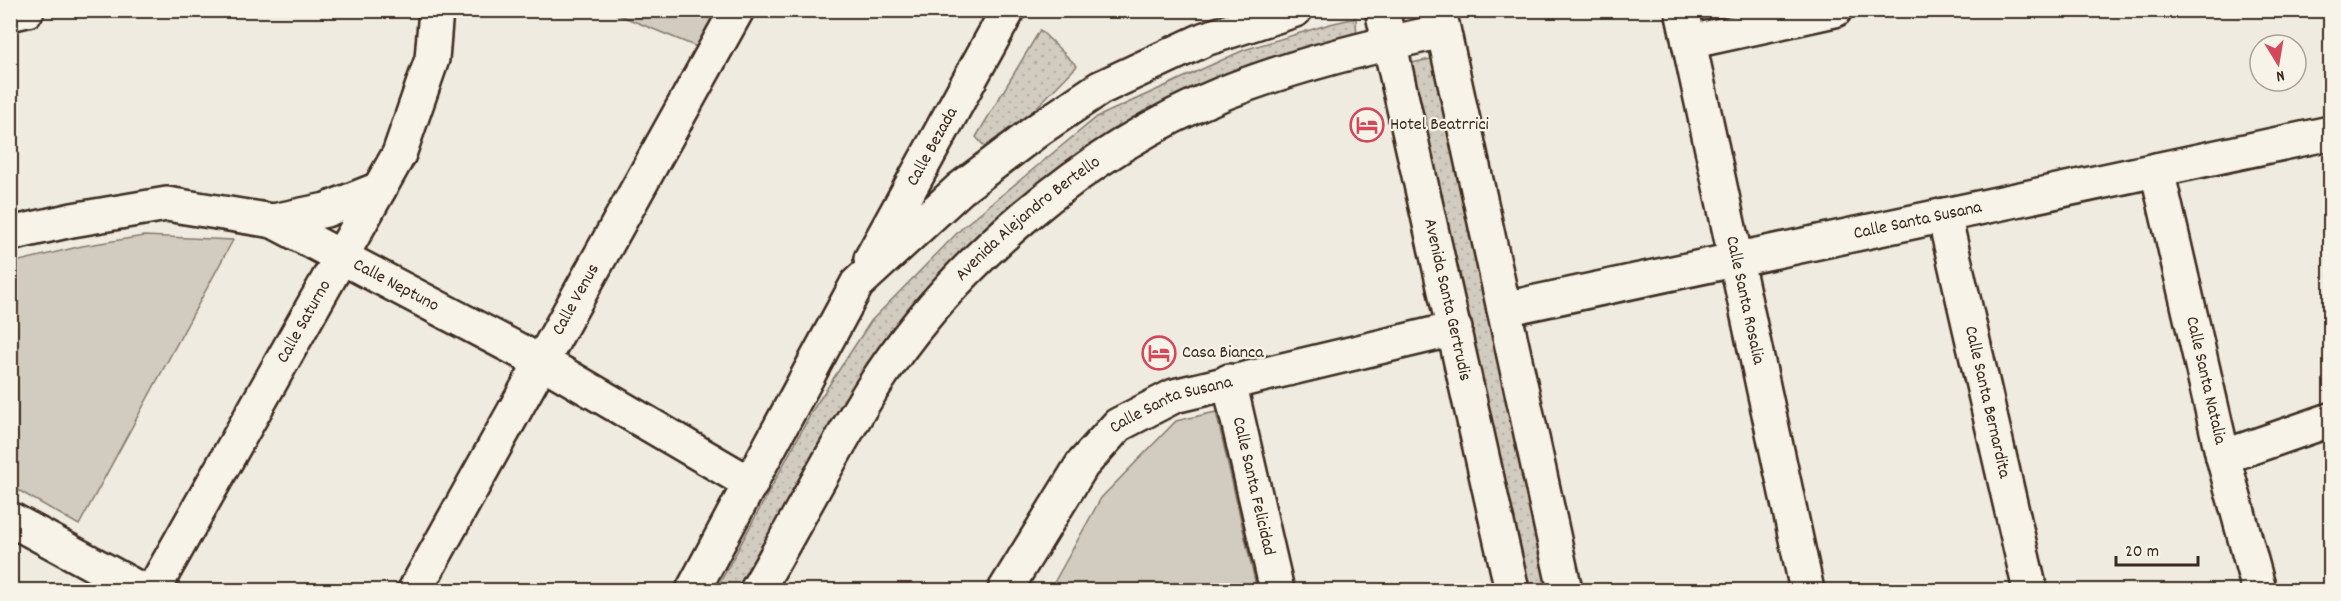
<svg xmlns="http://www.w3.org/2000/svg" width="2341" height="601" viewBox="0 0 2341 601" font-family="Dekko,sans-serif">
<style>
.grass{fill:url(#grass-dots);stroke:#867a6f;stroke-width:1.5}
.park{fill:#d1cbc0;stroke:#867a6f;stroke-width:1.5}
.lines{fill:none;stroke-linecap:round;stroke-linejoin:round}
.street-casing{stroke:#3b2a1e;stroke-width:38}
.secondary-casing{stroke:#3b2a1e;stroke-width:38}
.street{stroke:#f7f3e8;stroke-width:33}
.secondary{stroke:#f7f3e8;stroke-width:33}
.labels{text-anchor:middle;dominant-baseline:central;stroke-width:4.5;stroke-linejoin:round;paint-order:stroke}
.poi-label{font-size:18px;fill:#3b2a1e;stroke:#f7f3e8;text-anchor:start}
.street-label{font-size:18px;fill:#3b2a1e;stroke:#f7f3e8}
</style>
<defs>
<pattern id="grass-dots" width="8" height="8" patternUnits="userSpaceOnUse" patternTransform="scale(1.5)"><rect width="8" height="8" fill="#d1cbc0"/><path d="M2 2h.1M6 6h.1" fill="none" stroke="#b4aea5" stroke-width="1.8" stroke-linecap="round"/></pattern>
</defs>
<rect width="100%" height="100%" fill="#efebe0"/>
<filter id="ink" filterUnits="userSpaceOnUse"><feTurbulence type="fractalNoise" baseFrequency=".0167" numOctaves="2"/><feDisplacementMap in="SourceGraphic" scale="12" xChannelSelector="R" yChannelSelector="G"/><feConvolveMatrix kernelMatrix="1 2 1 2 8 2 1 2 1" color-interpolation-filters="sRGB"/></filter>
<g filter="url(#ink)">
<path class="grass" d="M1356,18L1357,41L1165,119L922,296L749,590H716L814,408L871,321L964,226L1097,117L1244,50L1330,24Z
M1040,30L1077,66L991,154L976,137Z
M1436,58L1548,590H1525L1411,63Z"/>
<path class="park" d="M1708,10L1756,11L1710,21Z
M609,11H724L702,49Z
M144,236L233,240L79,525L11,486V263L82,246Z
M1216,412L1257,590H1050L1101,498L1176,421Z"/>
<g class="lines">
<g class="street-casing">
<g id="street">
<path id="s1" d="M1682,10L1807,590"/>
<path d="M10,14L27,10"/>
<path d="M1689,42L1835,10"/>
<path id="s2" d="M2157,170L2223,457L2259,590"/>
<path id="s3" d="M1944,215L2030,590"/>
<path d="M273,221L326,210L379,189"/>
<path id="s4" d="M10,234L72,220L167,204L273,221L558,371L751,484"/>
<path id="s5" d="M1504,309L2330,133"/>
<path id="s6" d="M1229,381L1277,590"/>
<path d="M2223,457L2330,420"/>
<path d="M10,519L141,590"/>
<path id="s7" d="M153,590L399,154L432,59L436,10"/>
<path id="s8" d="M415,590L737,10"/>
<path id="s9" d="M1005,590L1082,465L1118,425L1174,396L1455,329"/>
</g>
</g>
<g class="secondary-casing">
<g id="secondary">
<path id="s10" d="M1382,10L1512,590"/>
<path d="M1439,10L1565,590"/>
<path id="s11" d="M871,259L1008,10"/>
<path d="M693,590L857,284L960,189L1039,129L1100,88L1205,39L1295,10"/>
<path id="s12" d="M757,590C795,525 830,456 870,392C949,266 1086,149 1224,93C1295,65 1369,47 1443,31"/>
</g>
</g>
<use href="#street" class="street"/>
<use href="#secondary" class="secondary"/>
</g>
</g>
<defs>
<g id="hotel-ring" transform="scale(1.725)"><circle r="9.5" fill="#f7f3e8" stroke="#d1495b" stroke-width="1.5"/><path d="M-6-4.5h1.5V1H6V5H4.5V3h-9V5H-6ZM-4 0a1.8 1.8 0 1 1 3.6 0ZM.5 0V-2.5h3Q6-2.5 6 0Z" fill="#d1495b"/></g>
</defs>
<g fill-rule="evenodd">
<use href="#hotel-ring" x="1367" y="125"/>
<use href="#hotel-ring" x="1159" y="353"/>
</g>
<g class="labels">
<g class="poi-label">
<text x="1390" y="125">Hotel Beatrrici</text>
<text x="1182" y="353">Casa Bianca</text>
</g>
<g class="street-label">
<text stroke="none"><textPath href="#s11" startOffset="128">Calle Bezada</textPath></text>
<text stroke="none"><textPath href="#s5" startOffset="423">Calle Santa Susana</textPath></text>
<text stroke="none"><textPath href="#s12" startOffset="464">Avenida Alejandro Bertello</textPath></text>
<text stroke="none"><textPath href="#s4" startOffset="406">Calle Neptuno</textPath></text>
<text stroke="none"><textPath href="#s10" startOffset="297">Avenida Santa Gertrudis</textPath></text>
<text stroke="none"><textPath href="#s1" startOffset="297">Calle Santa Rosalia</textPath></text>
<text stroke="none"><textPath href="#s8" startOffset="332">Calle Venus</textPath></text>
<text stroke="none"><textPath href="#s7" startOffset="308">Calle Saturno</textPath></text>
<text stroke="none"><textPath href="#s2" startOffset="216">Calle Santa Natalia</textPath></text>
<text stroke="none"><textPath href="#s3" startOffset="192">Calle Santa Bernardita</textPath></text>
<text stroke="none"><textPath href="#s9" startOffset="258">Calle Santa Susana</textPath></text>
<text stroke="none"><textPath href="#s6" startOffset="108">Calle Santa Felicidad</textPath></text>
</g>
</g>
<rect width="2341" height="601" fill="none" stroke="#f7f3e8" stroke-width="36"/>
<rect x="18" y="18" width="2305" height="565" fill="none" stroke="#3b2a1e" stroke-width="2" filter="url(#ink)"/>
<g transform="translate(2278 63) rotate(169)"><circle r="28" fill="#f7f3e8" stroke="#aca397" stroke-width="1.5"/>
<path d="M0-4.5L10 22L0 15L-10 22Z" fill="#d1495b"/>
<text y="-9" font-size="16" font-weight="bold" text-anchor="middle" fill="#3b2a1e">N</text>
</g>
<path d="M2116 556v9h82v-9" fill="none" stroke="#3b2a1e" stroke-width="3"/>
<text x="2125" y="556" font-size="18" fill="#3b2a1e" stroke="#f7f3e8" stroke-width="4.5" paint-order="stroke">20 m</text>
</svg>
